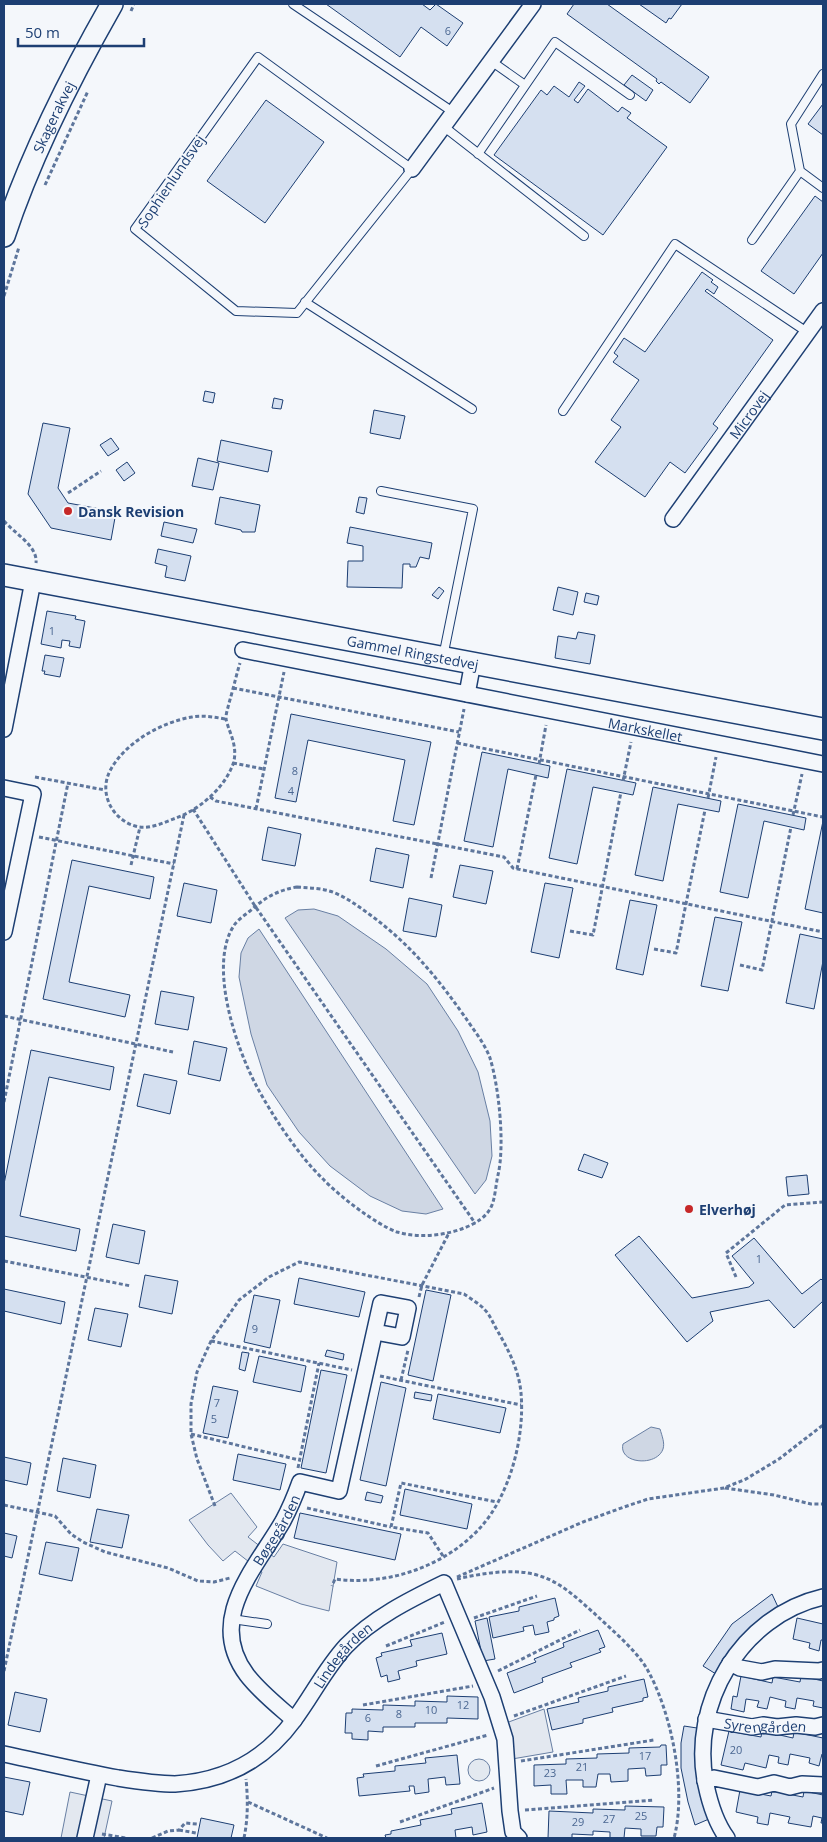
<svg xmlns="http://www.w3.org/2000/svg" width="827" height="1842" viewBox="0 0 827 1842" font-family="'Open Sans',sans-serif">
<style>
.green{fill:#e3e9f0;stroke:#687fa3}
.parking{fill:#e3e8f0;stroke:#687fa3}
.water{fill:#cfd7e4;stroke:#687fa3}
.building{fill:#d5e0f0;stroke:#1d3f73}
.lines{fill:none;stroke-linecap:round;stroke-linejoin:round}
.lane-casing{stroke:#1d3f73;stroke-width:10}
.street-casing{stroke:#1d3f73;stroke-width:18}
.secondary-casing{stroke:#1d3f73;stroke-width:24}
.path{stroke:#5e769c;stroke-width:3;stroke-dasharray:4 2.5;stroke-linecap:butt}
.lane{stroke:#f4f7fb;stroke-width:8}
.street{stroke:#f4f7fb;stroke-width:15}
.secondary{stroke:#f4f7fb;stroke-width:21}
.poi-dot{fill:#c62828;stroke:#f4f7fb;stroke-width:2}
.labels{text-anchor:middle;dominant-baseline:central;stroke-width:4;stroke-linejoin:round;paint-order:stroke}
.number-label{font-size:11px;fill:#4b6792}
.street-label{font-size:14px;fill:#1d3f73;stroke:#f4f7fb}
.poi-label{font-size:14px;font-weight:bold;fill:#1d3f73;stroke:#f4f7fb;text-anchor:start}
</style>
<rect width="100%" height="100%" fill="#f4f7fb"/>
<path class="green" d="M468 1770a11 11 0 1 1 22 0a11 11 0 1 1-22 0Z"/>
<path class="parking" d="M231,1493L257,1527L248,1537L274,1557L283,1544L337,1562L329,1611L301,1604L256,1586L262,1572L235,1551L223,1561L208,1545L189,1520Z
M544,1709L553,1752L512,1759L506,1723Z
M70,1792L112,1801L104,1838H61Z"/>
<path class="water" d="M314,909L338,916L386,949L427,984L458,1031L478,1072L490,1121L492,1156L486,1180L475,1194L285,918L298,910Z
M259,929L443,1209L426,1214L402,1211L370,1196L330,1166L299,1132L267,1085L251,1034L239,977L241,953L248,938Z
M651,1427L660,1429C662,1436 665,1443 663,1449C657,1467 618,1464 623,1444Z"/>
<path class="building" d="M326,4H422L430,10L436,4L463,23L447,46L421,27L400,57Z
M574,4H607L709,77L690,103L661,82L659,84L656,81L657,79L567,14Z
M639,4H682L671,19L669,18L666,23Z
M632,75L653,90L646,101L624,85Z
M579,82L585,86L574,100L578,103L588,89L618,112L622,107L631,113L627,118L667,147L603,235L494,155L541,90L547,95L554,86L569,97Z
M266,100L324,142L265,223L207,181Z
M823,104V135L808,124Z
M815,196L823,202V253L794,294L761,271Z
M702,272L713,280L711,282L718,287L714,294L707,289L705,291L773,340L713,424L718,428L685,473L670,462L645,497L595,462L621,427L611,420L639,380L613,362L618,356L614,353L624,338L645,352Z
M205,391L215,393L213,403L203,401Z
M274,398L283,400L281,409L272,408Z
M374,410L405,416L400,439L370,433Z
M43,423L70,428L58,488L68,503L116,512L111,540L51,528L28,494Z
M111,438L119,449L108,456L100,445Z
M221,440L272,451L268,472L217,461Z
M198,458L219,463L213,490L192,486Z
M127,462L135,473L124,481L116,470Z
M220,497L260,505L255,532H242L241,530L215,524Z
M359,497L367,498L364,514L356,512Z
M164,522L197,529L193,543L161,536Z
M350,527L432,543L429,559L420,557L416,567H410V564H403L402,588L347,587L348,561H363V546L347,543Z
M158,549L191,556L185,581L165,577L167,566L155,563Z
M439,587L444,591L438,599L432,595Z
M558,587L578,592L573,615L553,610Z
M586,593L599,596L597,605L584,602Z
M47,611L76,616L75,619L85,621L80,648L69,646L70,641L62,640L61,648L41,644Z
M578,632L595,635L590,664L555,658L558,636L576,639Z
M45,655L64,658L60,677L44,674L45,671H42Z
M291,714L431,742L414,825L393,821L405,760L308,740L296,802L275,798Z
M482,752L550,766L548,778L508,769L493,847L464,841Z
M567,769L636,783L633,795L593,787L577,864L549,858Z
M653,787L721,801L719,812L678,804L663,881L635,875Z
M738,804L806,818L804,830L764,821L748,898L720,892Z
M823,821V913L805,909Z
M268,827L301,834L295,866L262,860Z
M376,848L409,855L403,888L370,881Z
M72,860L154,877L150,899L89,886L69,982L130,995L125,1017L43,999Z
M460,865L493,871L486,904L453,897Z
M184,883L217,890L211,923L177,916Z
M545,883L573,888L559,958L531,952Z
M409,898L442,905L436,937L403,931Z
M630,900L657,905L643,975L616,969Z
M715,917L742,922L728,991L701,986Z
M800,934L823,939V961L814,1009L786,1003Z
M161,991L194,997L188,1030L155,1024Z
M194,1041L227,1048L220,1081L188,1074Z
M31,1050L114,1067L110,1090L49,1077L20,1216L80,1229L76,1251L4,1236V1184Z
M144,1074L177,1081L170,1114L137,1106Z
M584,1154L608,1163L602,1178L578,1170Z
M807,1175L809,1194L788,1196L786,1177Z
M113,1224L145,1231L139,1264L106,1257Z
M639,1236L692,1298L749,1287L754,1283L732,1256L754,1238L802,1294L821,1279L823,1281V1301L794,1328L769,1300L710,1312L713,1321L687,1342L615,1255Z
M145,1275L178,1281L172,1314L139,1307Z
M299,1278L365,1292L359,1317L294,1304Z
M4,1289L65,1302L61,1324L4,1311Z
M426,1290L451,1295L433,1381L408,1375Z
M254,1295L280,1300L270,1348L244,1342Z
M95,1308L128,1314L121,1347L88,1340Z
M327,1350L344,1354L343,1360L325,1356Z
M242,1352L249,1353L245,1371L239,1369Z
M259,1356L306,1366L301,1392L253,1382Z
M321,1370L347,1375L326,1473L301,1468Z
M381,1382L406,1388L386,1486L360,1480Z
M213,1386L238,1391L228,1438L203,1433Z
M415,1392L432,1395L431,1401L414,1398Z
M438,1394L506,1408L500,1433L433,1419Z
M238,1454L286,1464L280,1490L233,1480Z
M4,1457L31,1463L27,1485L4,1480Z
M63,1458L96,1465L90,1498L57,1491Z
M405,1489L472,1504L467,1529L400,1515Z
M367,1492L383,1496L381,1503L365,1500Z
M97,1509L129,1515L122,1548L90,1542Z
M300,1513L401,1534L395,1560L294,1538Z
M4,1533L17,1536L12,1558L4,1556Z
M46,1542L79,1548L72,1581L39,1574Z
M772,1594L778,1607L750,1627L742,1636L727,1654L716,1674L703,1666L732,1624Z
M555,1598L559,1616L554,1618V1620L547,1622L549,1632L535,1635L533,1625L523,1627L524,1631L493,1638L489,1617L519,1611V1607Z
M487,1618L495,1659L483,1661L475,1621Z
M797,1618L823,1624V1640H821L819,1651L809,1648L810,1643L793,1639Z
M598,1630L605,1647L599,1649L601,1652L570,1663L572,1667L542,1678L543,1682L514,1693L507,1673L536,1662L534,1659L564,1647L563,1643Z
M442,1633L447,1654L416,1661L417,1666L398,1671L400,1679L388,1682L387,1675L381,1677L376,1658L382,1656L381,1653L412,1646L410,1640Z
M741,1676L772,1683L773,1677L800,1682L801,1676L823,1681V1708L813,1706L814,1701L797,1698L795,1709L785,1707L786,1701L770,1697L767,1709L757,1707L759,1701L746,1699L744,1712L731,1709L733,1696L737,1697Z
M644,1679L648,1697L643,1698V1701L612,1708L613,1712L583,1719V1723L552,1730L547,1709L579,1702L578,1698L608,1691V1687Z
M15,1692L47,1699L40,1732L8,1725Z
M447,1696L478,1697V1719L447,1718V1723H415V1727H383V1732L368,1731V1740L352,1739V1733H345L346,1713H352V1709L383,1710V1705L415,1706V1701L447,1702Z
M684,1726L697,1728L695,1756L696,1769L701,1799L709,1819L695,1825L688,1802L681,1768V1743Z
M729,1731L761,1737L762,1731L793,1738L794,1732L823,1738V1754H822L819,1766L809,1763L810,1758L790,1754L788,1765L778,1763L779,1757L769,1755L766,1768L745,1763L743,1770L721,1765Z
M661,1745H666L667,1765H661V1775L646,1776L645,1768L628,1769V1781L611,1782L610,1774H598L596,1787H583V1780H566L567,1794H551V1785L534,1786V1765L566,1764V1759L597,1758V1754L629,1753V1748L660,1747Z
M457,1755L460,1784L446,1785L445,1777L428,1779L429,1792L415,1794L414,1786H409L410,1791L359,1796L357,1778L364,1777L363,1774L395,1771V1766L426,1763L425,1758Z
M4,1777L30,1782L23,1815L4,1811Z
M740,1790L771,1796L772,1791L803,1797L804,1791L823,1795V1823H821L822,1818L813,1816L811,1827L788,1823L790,1817L770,1813L768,1825L757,1823L758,1817L736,1812Z
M482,1803L487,1832L473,1835L472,1827L455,1830L456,1838H386L385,1835L391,1834V1831L421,1825L420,1820L452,1814L451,1809Z
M625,1806L664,1807L663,1827H657L656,1836H641V1829L625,1828L624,1838H610V1832L593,1831V1835L572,1834V1838H548L549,1811L593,1813V1809L625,1810Z
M201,1818L234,1825L231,1838H197Z"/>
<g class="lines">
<g class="lane-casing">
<path id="lane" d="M293,4L453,112
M258,57L412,169L297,313L236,311L135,229Z
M491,61L525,85
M443,126L584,236
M478,154L555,42L630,95
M800,171L823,188
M752,240L800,171L791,124L823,74
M305,302L472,409
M563,411L675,244L807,332
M381,491L473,509L443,657
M232,1619L267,1624"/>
</g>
<g class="street-casing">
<g id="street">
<path d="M412,169L533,4"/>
<path id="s1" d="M673,519L823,311"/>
<path id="s2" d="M243,650L823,764"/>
<path d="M467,694L473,662"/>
<path d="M4,729L33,581"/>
<path d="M4,788L33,794L4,932"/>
<path d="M730,1663L740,1668L762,1672L775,1669L819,1671L823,1670"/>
<path id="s3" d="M706,1719L752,1727L763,1725L777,1727L796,1725L815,1727L823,1725"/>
<path id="s4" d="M294,1720C278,1706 260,1692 247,1675C205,1619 256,1568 283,1521C290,1508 295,1496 300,1482L339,1491L381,1303L408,1308L402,1337L375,1332"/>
<path id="s5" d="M4,1754C42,1762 80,1771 118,1778C137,1781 156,1784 175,1784C224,1781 265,1760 294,1720C312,1696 325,1669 346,1646C373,1618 409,1600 444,1583L492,1697L505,1739L510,1811L513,1832L519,1838"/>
<path d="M705,1781L714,1778L758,1787L774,1783L790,1787L802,1784L823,1785"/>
<path d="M85,1838L99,1775"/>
<path d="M727,1838C716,1823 710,1804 706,1785C689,1704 741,1616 823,1597"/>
</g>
</g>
<g class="secondary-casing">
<g id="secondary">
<path id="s6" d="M4,236C30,157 71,76 112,4"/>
<path id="s7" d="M4,575L823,729"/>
</g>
</g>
<path class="path" d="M131,11L134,4
M45,185L88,91
M4,296L19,247
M68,493L101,471
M4,521C14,533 38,546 36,563
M233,688L459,732
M225,719C214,717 203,715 192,717C162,722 126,742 111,769C97,793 113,822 139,827C151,829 165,822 176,818C198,810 221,791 231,769C238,755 234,742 229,729C228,726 226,721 226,718C226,713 228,708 229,703C233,690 236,676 240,663
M457,743L823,817
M233,763L264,769
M539,764L546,725
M35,777L105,790
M623,781L631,742
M210,797L216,801L504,857L513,868L823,932
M708,798L716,757
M193,809L255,906L475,1223
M256,809L284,672
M793,815L802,774
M39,837L174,864
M131,865L140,827
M517,869L536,775
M431,878L464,709
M297,887C310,888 323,888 335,893C347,898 358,906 369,914C409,943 436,976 465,1017C473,1029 485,1044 490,1058C499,1087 505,1145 498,1175C493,1198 497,1211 473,1224C452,1235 421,1239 397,1232C375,1224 338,1195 322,1178C299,1156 272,1115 257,1087C236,1048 207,963 235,924C239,919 245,915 250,911C264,898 278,890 297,887Z
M570,931L593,935L621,792
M654,949L676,953L705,810
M740,965L762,970L791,827
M4,1016L173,1052
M4,1102L68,783
M4,1261L131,1286
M736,1277L726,1253L785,1205L823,1202
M419,1297L422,1285L449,1233
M211,1341L352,1370
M380,1376L521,1405
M401,1380L408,1350
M191,1434L299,1460
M298,1468L319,1363
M725,1488L774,1495L811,1504H823
M4,1505L55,1516L71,1534L83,1542L105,1552L168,1568L198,1581L214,1582L230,1578
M215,1506L197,1459L191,1434V1404L197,1372L211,1341L239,1300L269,1277L299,1262L464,1294C471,1299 480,1304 485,1310C490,1315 493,1323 497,1330C508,1349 519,1370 521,1393C525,1437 510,1495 480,1528C444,1567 387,1586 335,1579L332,1586
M307,1508L391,1527
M443,1556L428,1533L391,1527L401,1483L497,1502
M457,1577L583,1522L624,1507L648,1499L724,1488L746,1479L779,1459L823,1425
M457,1579C484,1573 517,1567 543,1577C563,1584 579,1600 595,1614C612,1630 636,1650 647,1669C672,1713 687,1790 674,1838
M474,1618L537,1596
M386,1646L445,1622
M4,1671L184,815
M498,1671L580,1630
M363,1705L473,1686
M514,1716L626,1676
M521,1761L654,1740
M376,1766L488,1735
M248,1802L327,1838
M525,1810L654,1800
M400,1822L494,1788
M179,1830L196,1833
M102,1834L126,1838
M152,1838L168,1831L179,1830L185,1823L197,1824
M244,1838C248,1819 248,1799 246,1779"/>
<use href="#lane" class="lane"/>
<use href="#street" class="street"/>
<use href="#secondary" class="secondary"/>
</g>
<g class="poi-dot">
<circle cx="68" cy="511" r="5"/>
<circle cx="689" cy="1209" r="5"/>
</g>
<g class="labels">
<g class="number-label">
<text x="448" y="30">6</text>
<text x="52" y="630">1</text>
<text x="295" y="770">8</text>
<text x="291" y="790">4</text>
<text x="759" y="1258">1</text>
<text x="255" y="1328">9</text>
<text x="217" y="1402">7</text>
<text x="214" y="1418">5</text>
<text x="463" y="1704">12</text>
<text x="431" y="1709">10</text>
<text x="399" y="1713">8</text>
<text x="368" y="1717">6</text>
<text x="736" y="1749">20</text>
<text x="645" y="1755">17</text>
<text x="582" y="1766">21</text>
<text x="550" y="1772">23</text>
<text x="641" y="1815">25</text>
<text x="609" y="1818">27</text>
<text x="578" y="1821">29</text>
</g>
<g class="street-label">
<text stroke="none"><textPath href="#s6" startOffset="129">Skagerakvej</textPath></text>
<text transform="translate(171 181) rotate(-56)">Sophienlundsvej</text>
<text stroke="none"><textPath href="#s1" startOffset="129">Microvej</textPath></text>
<text stroke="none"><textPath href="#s7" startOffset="416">Gammel Ringstedvej</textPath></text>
<text stroke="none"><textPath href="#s2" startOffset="410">Markskellet</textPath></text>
<text stroke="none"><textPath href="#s4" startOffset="225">Bøgegården</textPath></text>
<text stroke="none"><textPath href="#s5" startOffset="395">Lindegården</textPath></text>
<text stroke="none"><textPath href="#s3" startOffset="60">Syrengården</textPath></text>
</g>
<g class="poi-label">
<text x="78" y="511">Dansk Revision</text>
<text x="699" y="1209">Elverhøj</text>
</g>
</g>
<rect width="827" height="1842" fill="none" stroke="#1d3f73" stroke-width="10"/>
<path d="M18 38v8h126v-8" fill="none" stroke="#1d3f73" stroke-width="2.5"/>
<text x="25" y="38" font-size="15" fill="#1d3f73" stroke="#f4f7fb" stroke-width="4" paint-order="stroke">50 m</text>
</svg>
